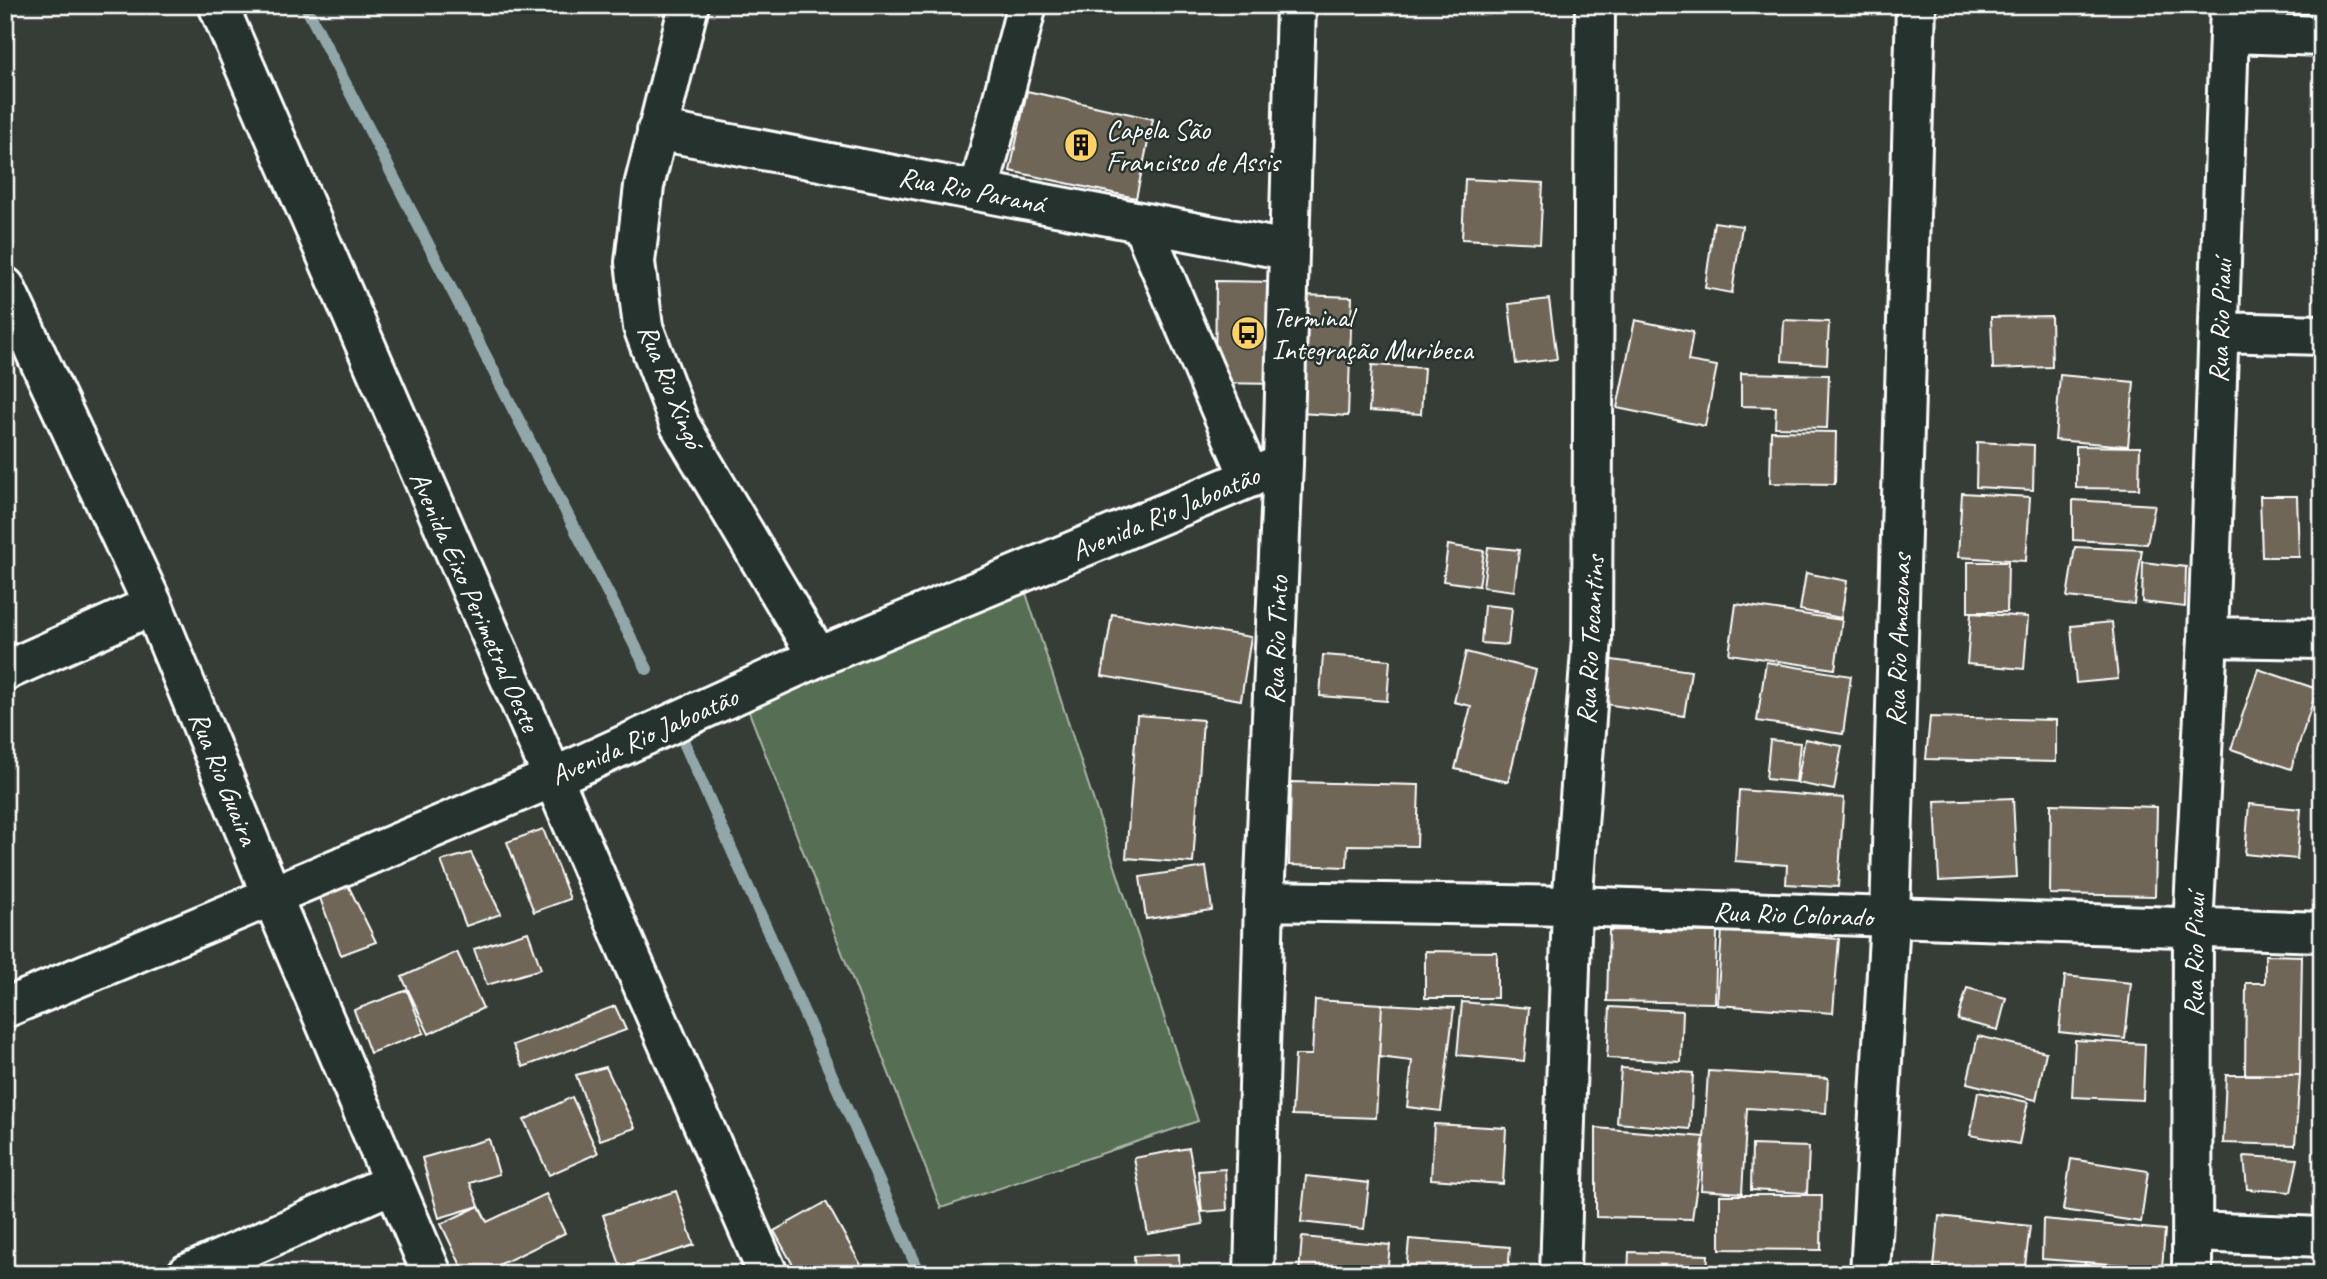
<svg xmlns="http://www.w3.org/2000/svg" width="2327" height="1279" viewBox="0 0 2327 1279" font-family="Caveat,sans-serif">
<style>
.green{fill:#576e53;stroke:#abb6a9;stroke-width:2}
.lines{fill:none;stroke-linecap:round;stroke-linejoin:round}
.stream{stroke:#92a7a9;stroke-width:12}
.building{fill:#706658;stroke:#fff;stroke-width:2}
.minor-casing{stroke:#fff;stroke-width:44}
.minor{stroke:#26332d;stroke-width:38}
.labels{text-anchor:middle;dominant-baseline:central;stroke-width:5;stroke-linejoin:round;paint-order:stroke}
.poi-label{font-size:28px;fill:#fff;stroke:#26332d;text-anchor:start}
.street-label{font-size:28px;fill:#fff;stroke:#26332d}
</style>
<rect width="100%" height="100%" fill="#353d36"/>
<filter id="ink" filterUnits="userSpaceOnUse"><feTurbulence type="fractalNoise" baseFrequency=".0143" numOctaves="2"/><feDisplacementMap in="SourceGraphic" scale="14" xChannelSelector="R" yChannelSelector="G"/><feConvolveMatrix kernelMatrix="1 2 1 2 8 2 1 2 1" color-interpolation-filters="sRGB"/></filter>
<g filter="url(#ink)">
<path class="green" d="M1025,590L1198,1121L941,1208L746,704Z"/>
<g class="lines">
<path class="stream" d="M305,5L647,669
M682,738L920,1274"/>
</g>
<path class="building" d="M1027,91L1153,119L1136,198L1010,171Z
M1465,179L1543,183L1540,243L1462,239Z
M1714,222L1742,226L1732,293L1705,288Z
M1216,281L1282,282L1280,384L1215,383Z
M1303,295L1352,297L1348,416L1299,413Z
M1549,299L1557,359L1516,364L1509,304Z
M2051,316L2052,367L1993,369L1991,317Z
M1635,320L1693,332L1688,361L1717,366L1705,426L1617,408Z
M1784,320L1829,322L1827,364L1782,361Z
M1372,365L1424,368L1421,414L1369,411Z
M1741,373L1829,375L1827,428L1775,427L1776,407L1741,406Z
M2060,375L2134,382L2128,446L2055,440Z
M1771,431L1836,432L1835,484L1770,483Z
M1977,442L2034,445L2033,490L1976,487Z
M2076,446L2140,447L2139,489L2076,488Z
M1962,493L2030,497L2026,561L1958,557Z
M2260,496H2297L2299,557H2262Z
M2073,500L2155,505L2147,544L2073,540Z
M1448,545L1484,551L1479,586L1443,581Z
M1488,547L1519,550L1514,591L1483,587Z
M2075,547L2142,550L2134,604L2067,597Z
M1968,562H2008L2007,612H1968Z
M2143,562L2186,567L2185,607L2142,602Z
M1806,573L1847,581L1841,618L1800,610Z
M1736,604L1842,620L1835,669L1729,654Z
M1484,605L1512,608L1508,645L1481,643Z
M1971,613L2028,617L2024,669L1967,664Z
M1112,614L1251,637L1241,700L1102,676Z
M2112,622L2118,679L2076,683L2071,626Z
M1466,652L1536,670L1508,782L1455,769L1471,706L1454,702Z
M1323,655L1390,660L1387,701L1320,696Z
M1598,658L1691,671L1684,716L1592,702Z
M1766,662L1851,676L1843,734L1757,721Z
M2258,669L2317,689L2291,769L2231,749Z
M1137,715L1203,720L1193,863L1126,858Z
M1930,717L2056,720V762L1926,759Z
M1805,739L1842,746L1834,790L1797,783Z
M1770,740L1800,743L1796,782L1766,779Z
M1291,782L1419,785L1417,846L1348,845L1347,867L1289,865Z
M1739,790L1844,798L1838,887L1786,884L1787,865L1735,861Z
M2013,798L2017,877L1939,881L1935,801Z
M2051,804L2157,807L2155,896L2050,894Z
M2249,804L2301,809L2297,859L2245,854Z
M543,829L570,899L534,912L507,842Z
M471,853L501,914L466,926L441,861Z
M1206,867L1212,910L1146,919L1140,877Z
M346,881L376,942L341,955L317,890Z
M1609,930L1717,932L1715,1003L1607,1001Z
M1722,930L1839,939L1833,1013L1717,1005Z
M528,932L541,969L487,985L474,949Z
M1425,951L1497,952V998H1425Z
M457,952L483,1008L429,1034L402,977Z
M2265,955L2302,956L2300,1075L2245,1074L2246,983H2265Z
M2065,976L2131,983L2125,1039L2059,1032Z
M1967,988L2006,998L1998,1030L1958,1020Z
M407,990L424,1033L370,1053L354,1010Z
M1315,1000L1382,1004L1376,1118L1292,1115L1295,1055H1312Z
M1462,1002L1529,1008L1524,1061L1457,1055Z
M1382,1004L1454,1008L1441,1111L1407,1107L1412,1061L1379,1057Z
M615,1006L626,1030L523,1067L513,1045Z
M1610,1007L1683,1011L1681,1062L1607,1058Z
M1978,1036L2046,1052L2036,1100L1967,1083Z
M2075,1040L2145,1044L2143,1100L2072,1097Z
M606,1067L635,1128L600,1140L576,1075Z
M1621,1068L1693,1073L1690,1129L1617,1123Z
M1708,1071L1828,1078L1826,1113L1747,1108L1742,1193L1701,1190Z
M2226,1075H2300L2295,1145L2223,1143Z
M1978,1092L2028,1102L2019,1144L1970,1135Z
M572,1097L598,1153L549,1175L524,1120Z
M1434,1124L1506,1128L1503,1184L1431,1179Z
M1596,1128L1704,1137L1692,1219L1596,1217Z
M489,1139L499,1174L470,1183L479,1206L439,1218L422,1158Z
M1752,1145L1809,1147L1807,1193L1751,1190Z
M1189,1148L1203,1224L1148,1234L1134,1158Z
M2244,1156L2298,1159L2291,1192L2247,1189Z
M2071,1159L2148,1171L2141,1222L2063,1210Z
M1225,1169L1227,1210L1202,1212L1198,1171Z
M1306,1176L1369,1183L1364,1229L1301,1222Z
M676,1191L694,1245L621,1268L603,1215Z
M546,1194L565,1233L480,1274H465L441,1224L479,1206L487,1222Z
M1720,1195H1822L1821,1250L1720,1249Z
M826,1202L866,1274H798L774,1231Z
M1939,1216L2030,1226L2024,1274L1934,1268Z
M2043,1219L2165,1230L2162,1268L2042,1259Z
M1302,1237L1390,1245L1387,1274H1299Z
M1409,1239L1510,1247L1508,1274H1406Z
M1629,1252L1708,1255L1707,1274H1628Z
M1179,1254L1180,1274H1135L1134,1256Z
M2085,1262L2162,1268L2161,1274H2084Z
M1056,1268L1058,1274H1031Z"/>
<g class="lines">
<g class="minor-casing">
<path id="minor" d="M218,5L768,1274
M689,5L644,186L635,262L643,327L680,425L818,657
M2230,33L2322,36
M657,130L1287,250
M979,191L1027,5
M1141,222L1250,478
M5,287L153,605L271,894L432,1274
M2219,332L2322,335
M2208,637L2322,639
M5,671L153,605
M1264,901L1572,906L2322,932
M5,1008L552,778L818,657L1283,464
M2193,1232L2322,1237
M187,1274L391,1184
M1254,1274L1264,901L1283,464L1296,5
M1560,1274L1572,906L1592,638L1595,5
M1870,1274L1890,918L1916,5
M2192,1274L2193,928L2208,637L2230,5"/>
</g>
<use href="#minor" class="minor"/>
</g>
</g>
<defs>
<g id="building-disc" transform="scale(1.75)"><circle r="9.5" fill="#ffd166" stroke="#26332d"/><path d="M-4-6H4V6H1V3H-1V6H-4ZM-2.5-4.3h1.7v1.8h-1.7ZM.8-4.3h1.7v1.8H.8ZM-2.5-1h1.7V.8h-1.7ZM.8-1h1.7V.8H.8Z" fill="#111"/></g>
<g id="bus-disc" transform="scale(1.75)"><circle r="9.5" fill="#ffd166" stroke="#26332d"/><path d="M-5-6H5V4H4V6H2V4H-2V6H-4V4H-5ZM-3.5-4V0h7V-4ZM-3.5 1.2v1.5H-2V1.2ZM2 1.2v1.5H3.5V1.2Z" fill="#111"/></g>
</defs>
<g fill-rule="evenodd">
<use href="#building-disc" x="1081" y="145"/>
<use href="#bus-disc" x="1248" y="333"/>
</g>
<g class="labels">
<g class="poi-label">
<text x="1106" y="129">Capela São<tspan x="1106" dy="32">Francisco de Assis</tspan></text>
<text x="1272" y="317">Terminal<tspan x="1272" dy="32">Integração Muribeca</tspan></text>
</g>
<g class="street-label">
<text transform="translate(972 190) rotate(11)">Rua Rio Paraná</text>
<text transform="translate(2220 321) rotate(-88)">Rua Rio Piauí</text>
<text transform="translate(671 386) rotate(68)">Rua Rio Xingó</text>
<text transform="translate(1165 513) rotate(-23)">Avenida Rio Jaboatão</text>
<text transform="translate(475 601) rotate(66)">Avenida Eixo Perimetral Oeste</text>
<text transform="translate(1276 640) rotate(-88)">Rua Rio Tinto</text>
<text transform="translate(1590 640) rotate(-87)">Rua Rio Tocantins</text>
<text transform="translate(1898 640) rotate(-88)">Rua Rio Amazonas</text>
<text transform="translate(644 736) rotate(-24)">Avenida Rio Jaboatão</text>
<text transform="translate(224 778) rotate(68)">Rua Rio Guaira</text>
<text transform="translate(1793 914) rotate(2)">Rua Rio Colorado</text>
<text transform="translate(2194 955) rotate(-89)">Rua Rio Piauí</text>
</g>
</g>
<rect width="2327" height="1279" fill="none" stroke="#26332d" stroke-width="28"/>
<rect x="14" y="14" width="2299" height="1251" fill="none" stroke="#fff" stroke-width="2.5" filter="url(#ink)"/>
</svg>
